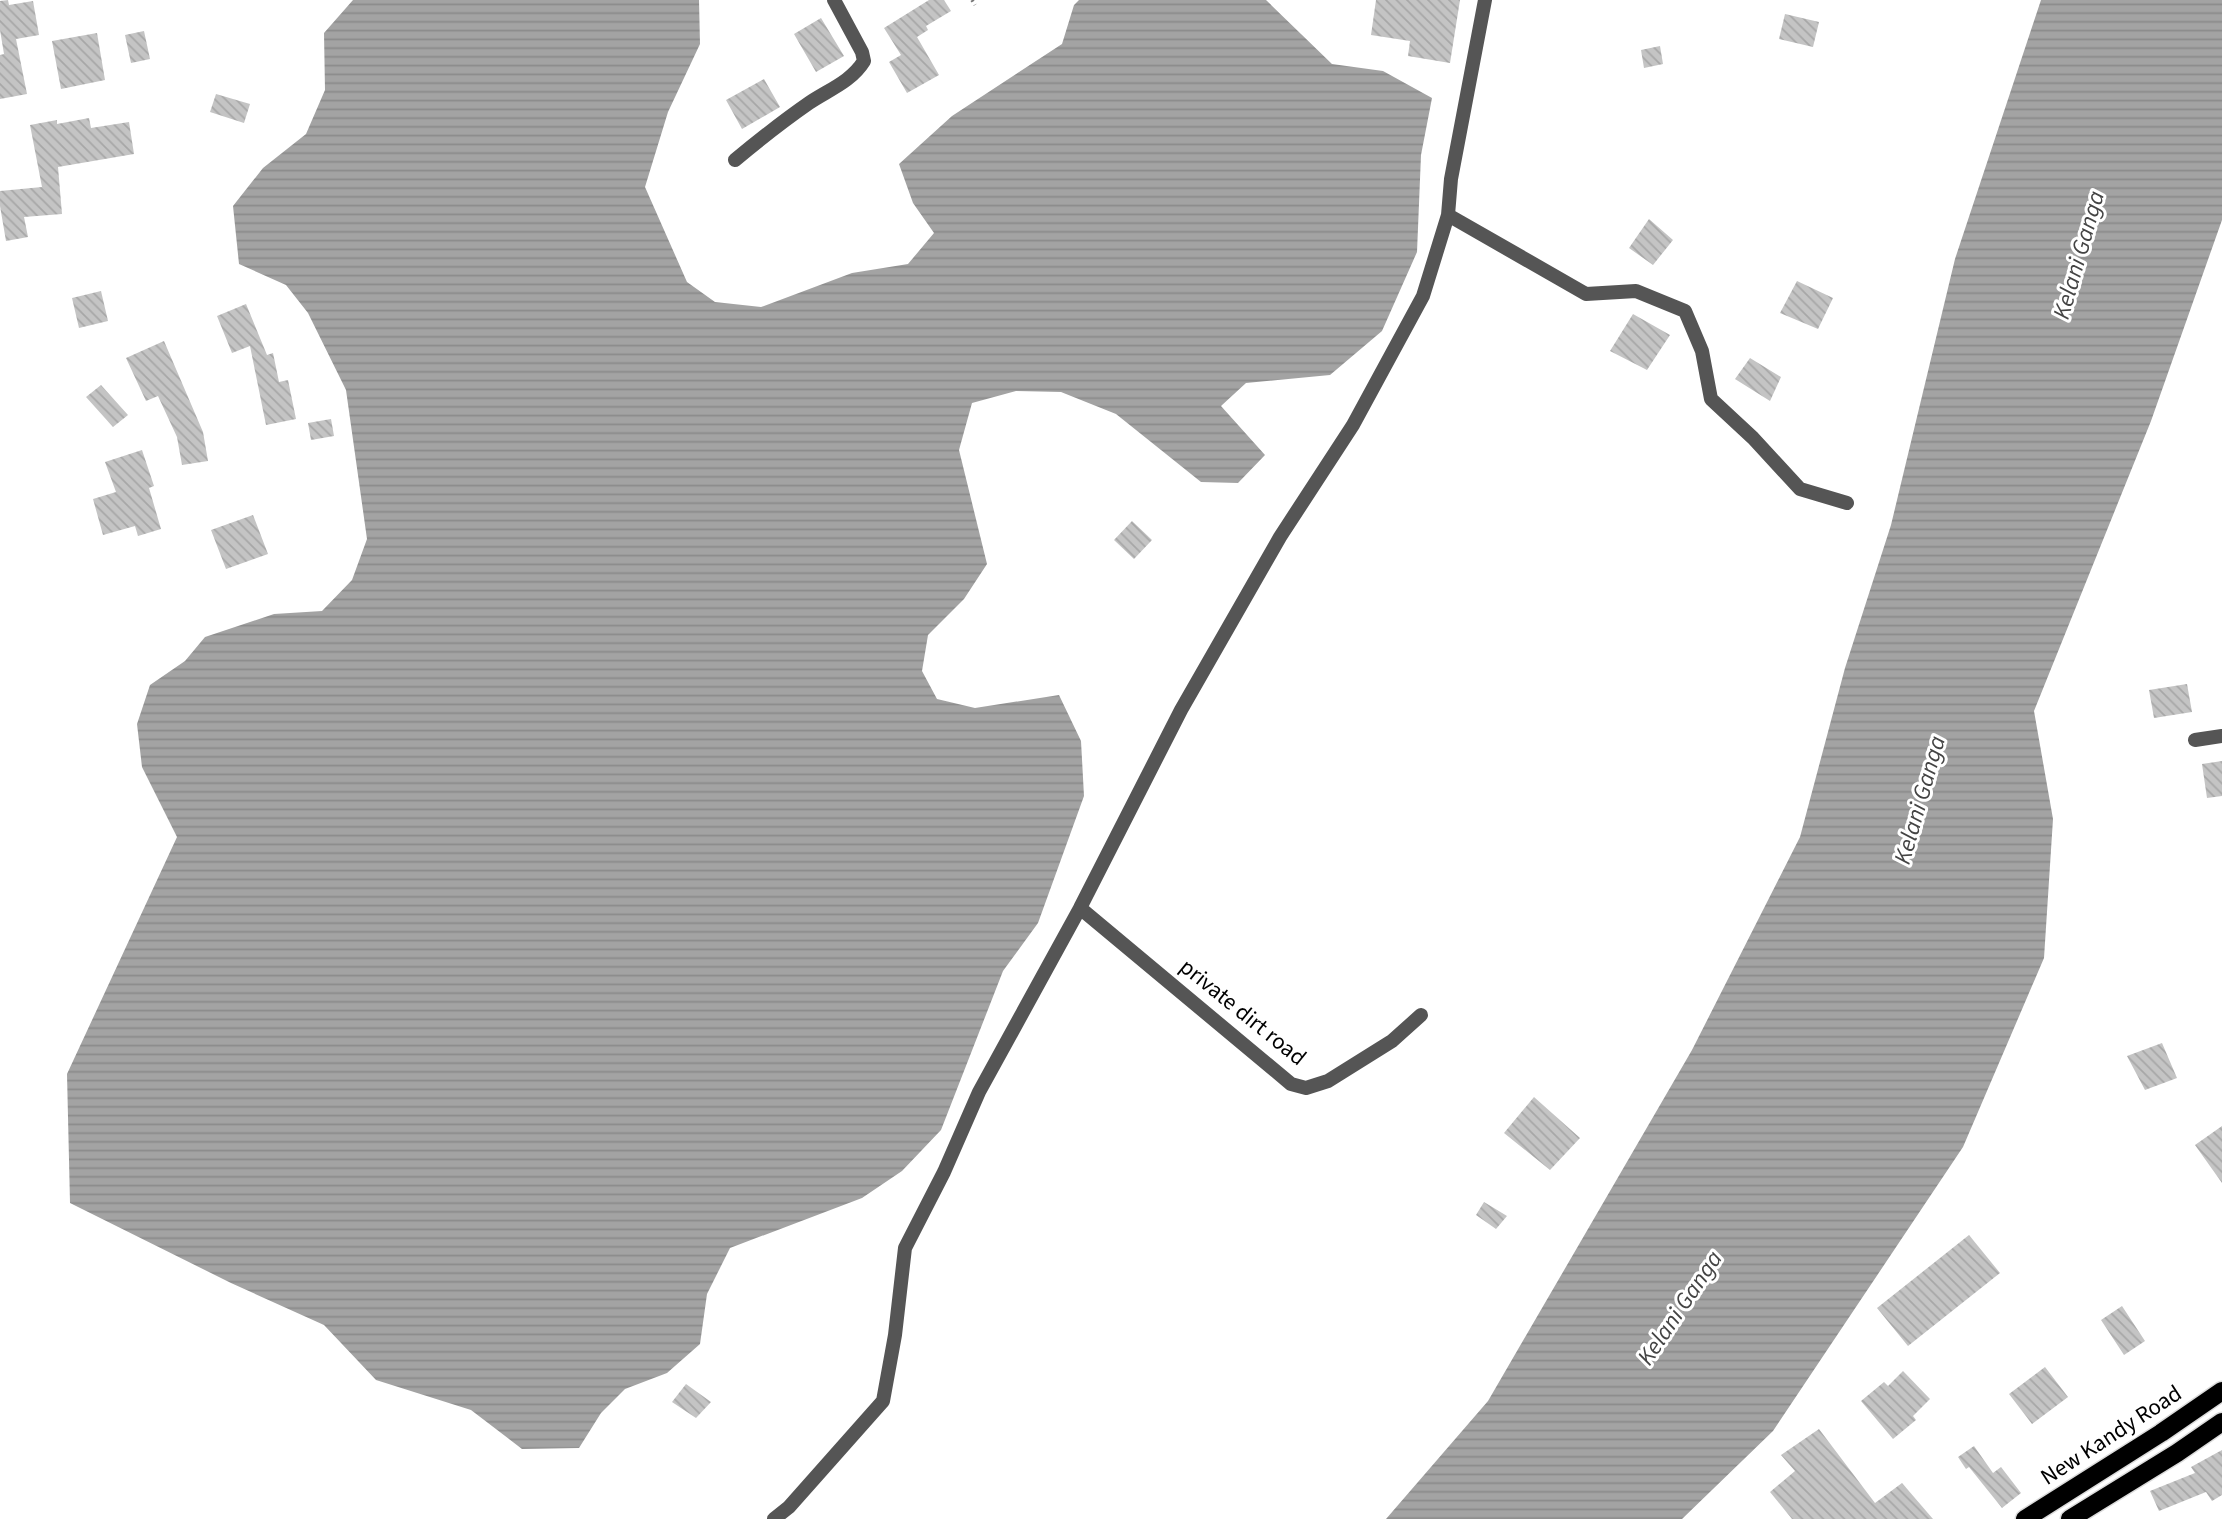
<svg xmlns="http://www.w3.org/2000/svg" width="2222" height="1519" viewBox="0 0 2222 1519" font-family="'Source Sans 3',sans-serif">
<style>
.water{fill:url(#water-rules)}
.building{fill:url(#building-back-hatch)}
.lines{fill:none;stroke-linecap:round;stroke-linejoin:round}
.primary-casing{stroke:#dbdbdb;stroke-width:21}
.path{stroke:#777;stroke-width:3.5;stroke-dasharray:2 3.5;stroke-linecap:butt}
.minor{stroke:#555;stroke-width:14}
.primary{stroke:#000;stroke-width:18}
.labels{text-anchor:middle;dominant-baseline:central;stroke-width:6;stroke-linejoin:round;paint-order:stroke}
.street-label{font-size:23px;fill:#000;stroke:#fff}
.water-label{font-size:24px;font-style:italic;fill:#444;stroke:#fff}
</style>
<defs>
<pattern id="water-rules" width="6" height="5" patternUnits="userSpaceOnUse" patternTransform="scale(1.75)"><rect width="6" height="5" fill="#a3a3a3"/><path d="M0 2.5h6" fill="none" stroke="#8b8b8b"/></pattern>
<pattern id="building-back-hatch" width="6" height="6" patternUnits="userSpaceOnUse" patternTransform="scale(1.75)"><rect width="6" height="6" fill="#c4c4c4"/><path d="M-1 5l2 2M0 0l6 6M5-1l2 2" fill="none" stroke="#a7a7a7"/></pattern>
</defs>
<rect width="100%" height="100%" fill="#fff"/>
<path class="water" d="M353,0H699L700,44L668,112L645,187L687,282L715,302L761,307L852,273L908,264L934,233L913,203L899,164L952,116L1062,44L1074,5L1079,0H1266L1332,64L1383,71L1432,98L1421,155L1417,252L1382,331L1330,375L1246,383L1221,406L1265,455L1238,483L1201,482L1116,414L1061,392L1016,391L972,403L959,450L987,564L964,599L928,635L922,671L937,699L975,708L1059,695L1081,741L1084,796L1038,923L1003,971L941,1130L902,1171L862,1198L730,1248L707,1294L700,1344L667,1373L625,1389L601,1413L579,1448L522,1449L471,1410L376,1380L324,1325L231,1283L70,1203L67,1074L177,837L142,767L137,724L150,685L185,661L205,637L274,614L322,611L352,580L367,539L346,390L308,313L286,285L239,264L233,206L263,168L306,134L325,90L324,33Z
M2041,0H2222V220L2151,421L2034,711L2053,819L2044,958L1963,1147L1773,1431L1682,1519H1386L1488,1401L1692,1050L1800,837L1845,668L1891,525L1955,259Z"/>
<path class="building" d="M8,0L9,5L33,1L39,35L16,39L27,94L0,99V55L4,54L0,30V1Z
M929,0H944L951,11L926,26L928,30L917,37L939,75L907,93L889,62L901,55L884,28Z
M1376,0H1460L1450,63L1408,56L1410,41L1371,35Z
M1785,14L1819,22L1813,47L1779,39Z
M821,18L844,56L816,72L794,34Z
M144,31L150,59L131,63L125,35Z
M97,33L105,80L61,89L52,41Z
M1660,46L1663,64L1644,68L1641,50Z
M764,79L780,107L742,129L726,100Z
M216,94L250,104L244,123L210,112Z
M89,118L91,128L129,122L134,154L58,167L62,214L24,217L28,237L6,241L0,206V191L42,187L30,125L57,120V124Z
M1649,219L1673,240L1653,265L1629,248Z
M1797,281L1833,298L1818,329L1780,313Z
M101,291L108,321L79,328L72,298Z
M246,304L267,355L273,353L279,382L288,380L296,419L266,425L250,346L232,353L217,316Z
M1633,314L1670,335L1647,370L1610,351Z
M164,341L203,432L208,461L182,465L177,437L158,396L146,401L126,358Z
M1750,358L1781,377L1770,401L1735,379Z
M101,385L128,415L113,427L86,397Z
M331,419L334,436L311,440L308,423Z
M142,450L154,486L149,488L161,529L138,536L135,526L103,535L93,499L116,492L105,462Z
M253,515L268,554L226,569L211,530Z
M1132,521L1152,540L1134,559L1114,540Z
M2187,684L2192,712L2154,718L2149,690Z
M2222,761V796L2207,798L2202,764Z
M2162,1043L2177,1078L2145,1090L2127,1056Z
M1534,1097L1580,1138L1550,1170L1504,1133Z
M2222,1126V1183L2195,1145Z
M1484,1202L1507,1216L1496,1229L1476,1215Z
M1969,1235L2000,1273L1908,1346L1877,1308Z
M2122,1306L2145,1341L2124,1355L2101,1320Z
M2045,1367L2068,1397L2032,1424L2009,1394Z
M1903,1371L1930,1399L1913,1416L1916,1420L1893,1439L1861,1401L1884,1382L1888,1386Z
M686,1384L711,1402L696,1418L672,1402Z
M1819,1429L1875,1503L1902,1483L1933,1519H1792L1770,1492L1795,1471L1781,1455Z
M1974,1446L1993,1473L2001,1467L2021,1493L2002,1508L1969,1467L1966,1469L1958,1457Z
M2222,1450V1495L2212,1501L2206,1492L2159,1511L2150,1491L2195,1473L2191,1467Z"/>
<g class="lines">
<g class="primary-casing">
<path id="primary" d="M2025,1519L2161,1433L2222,1391
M2070,1519L2177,1453L2222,1422"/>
</g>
<path class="path" d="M972,0L975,5"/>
<path class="minor" d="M735,160C759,140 783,121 809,103C828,90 851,82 864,61L862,52L834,0
M1448,215L1586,294L1636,291L1685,311L1702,351L1711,399L1753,438L1800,489L1847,503
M2195,740L2222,736
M1080,908L1291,1084L1306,1088L1328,1081L1392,1041L1421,1015
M774,1519L789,1507L883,1401L895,1335L905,1248L944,1172L979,1092L1080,908L1181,710L1280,537L1353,425L1423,296L1448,215L1451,179L1485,0"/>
<use href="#primary" class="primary"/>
</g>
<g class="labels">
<g class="street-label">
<text transform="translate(1243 1012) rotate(39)">private dirt road</text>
<text transform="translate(2111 1435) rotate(-33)">New Kandy Road</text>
</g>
<g class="water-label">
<text transform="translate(2079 255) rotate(-74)">Kelani Ganga</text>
<text transform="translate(1920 800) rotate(-74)">Kelani Ganga</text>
<text transform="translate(1680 1308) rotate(-56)">Kelani Ganga</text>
</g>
</g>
</svg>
